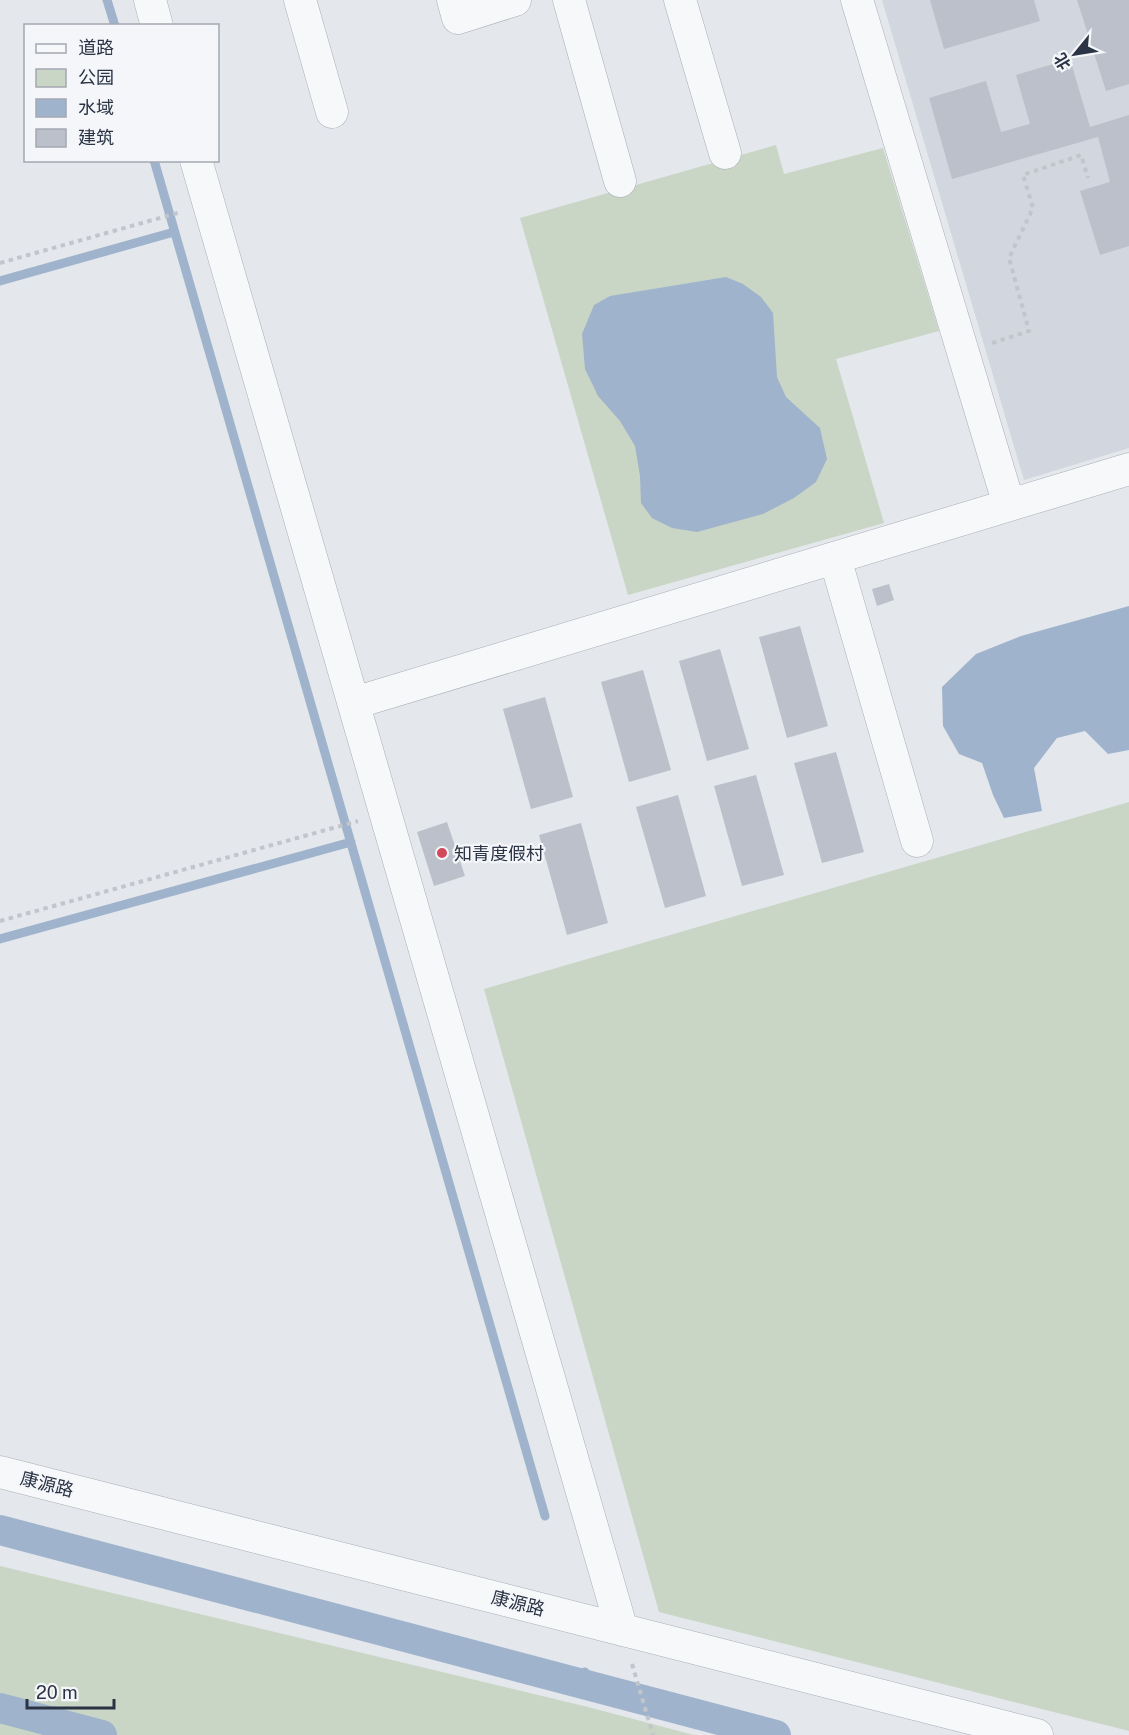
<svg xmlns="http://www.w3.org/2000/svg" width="1129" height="1735" viewBox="0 0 1129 1735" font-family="'Public Sans','Noto Sans SC',sans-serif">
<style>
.built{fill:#d2d6de}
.green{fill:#c9d6c5}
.water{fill:#9fb4cc}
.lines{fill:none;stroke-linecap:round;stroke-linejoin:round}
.stream{stroke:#9fb4cc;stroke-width:9}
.canal{stroke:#9fb4cc;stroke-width:30}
.building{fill:#bbc0ca}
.minor-casing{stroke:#a9aeb7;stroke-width:33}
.path{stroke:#c2c5cb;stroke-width:4;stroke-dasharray:4.5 4.5;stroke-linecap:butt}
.minor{stroke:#f7f8fa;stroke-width:32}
.poi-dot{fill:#d1495b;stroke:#f4f6f9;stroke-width:2}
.labels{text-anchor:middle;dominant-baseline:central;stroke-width:4.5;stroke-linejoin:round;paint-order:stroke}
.poi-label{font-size:18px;fill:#2b3445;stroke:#f4f6f9;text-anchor:start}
.street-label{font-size:18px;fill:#2b3445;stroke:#f4f6f9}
</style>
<rect width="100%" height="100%" fill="#e4e7ec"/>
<path class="built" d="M882,0H1129V448L1024,480Z"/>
<path class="green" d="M776,145L784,174L883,148L939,331L836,359L884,523L628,595L520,218Z
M1129,802V1731L659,1612L484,989Z
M0,1566L588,1707L694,1735H0Z"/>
<path class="water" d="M726,277L743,284L761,297L773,313L777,377L786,397L820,428L827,459L816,482L794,498L763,514L697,532L672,528L652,518L641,503L640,476L635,446L620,421L598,396L585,369L582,334L594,305L610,296Z
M1129,606V750L1108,754L1085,731L1057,738L1034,768L1042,811L1004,818L993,795L982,763L959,754L943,726L942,687L976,654L1021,636Z"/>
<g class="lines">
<path class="stream" d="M107,0L115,26
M154,160L545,1516
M0,281L174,232
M0,939L351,842
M585,1672L588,1685"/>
<path class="canal" d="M0,1530L776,1735
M0,1708L102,1735"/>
</g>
<path class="building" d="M930,0H1034L1040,21L944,49Z
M1077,0H1129V84L1106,91Z
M1070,59L1090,127L1129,115V246L1100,255L1080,191L1110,182L1098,137L952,179L929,98L986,81L1001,132L1030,124L1016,75Z
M889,584L894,600L877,606L872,589Z
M800,626L828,726L787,738L759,637Z
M720,649L749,749L707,761L679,661Z
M643,670L671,770L629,782L601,682Z
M545,697L573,797L531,809L503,709Z
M836,752L864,852L822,863L794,763Z
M756,775L784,875L742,886L714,786Z
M678,795L706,896L665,908L636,807Z
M447,822L465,876L434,886L417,832Z
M581,823L608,923L567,935L539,835Z"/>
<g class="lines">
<g class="minor-casing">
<path id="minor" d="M150,0L157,26
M300,0L332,112
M453,0L458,18L515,0
M569,0L620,181
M680,0L725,153
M857,0L1009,505
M196,160L622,1630
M835,558L917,841
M354,703L1129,469
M0,1472L1037,1735"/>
</g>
<path class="path" d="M0,263L181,212
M992,343L1029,331L1009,258L1033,208L1023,175L1081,155L1088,178
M0,921L358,821
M632,1664L653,1735"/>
<use href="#minor" class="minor"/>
</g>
<circle class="poi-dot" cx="442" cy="853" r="6"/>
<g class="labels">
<g class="poi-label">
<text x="454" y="853">知青度假村</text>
</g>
<g class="street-label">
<text transform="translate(47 1484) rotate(14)">康源路</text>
<text transform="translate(518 1603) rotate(14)">康源路</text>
</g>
</g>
<rect x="24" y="24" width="195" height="138" fill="#f4f6f9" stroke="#a4a8b1" stroke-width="1.5"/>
<rect x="36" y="44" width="30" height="9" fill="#f7f8fa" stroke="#a4a8b1" stroke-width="1.5"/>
<text x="78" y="54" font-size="18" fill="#2b3445">道路</text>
<rect x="36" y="69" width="30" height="18" fill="#c9d6c5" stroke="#a4a8b1" stroke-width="1.5"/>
<text x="78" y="84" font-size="18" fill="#2b3445">公园</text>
<rect x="36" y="99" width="30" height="18" fill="#9fb4cc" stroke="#a4a8b1" stroke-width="1.5"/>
<text x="78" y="114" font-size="18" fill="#2b3445">水域</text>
<rect x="36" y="129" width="30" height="18" fill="#bbc0ca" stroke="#a4a8b1" stroke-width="1.5"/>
<text x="78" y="144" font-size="18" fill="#2b3445">建筑</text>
<g transform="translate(1075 54) rotate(240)" stroke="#f4f6f9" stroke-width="4.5" paint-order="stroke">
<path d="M0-4.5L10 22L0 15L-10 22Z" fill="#2b3445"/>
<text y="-9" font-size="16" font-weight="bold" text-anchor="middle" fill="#2b3445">北</text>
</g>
<path d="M27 1699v9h87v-9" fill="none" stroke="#2b3445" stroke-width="3"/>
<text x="36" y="1699" font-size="18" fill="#2b3445" stroke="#f4f6f9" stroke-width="4.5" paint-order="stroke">20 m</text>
</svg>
